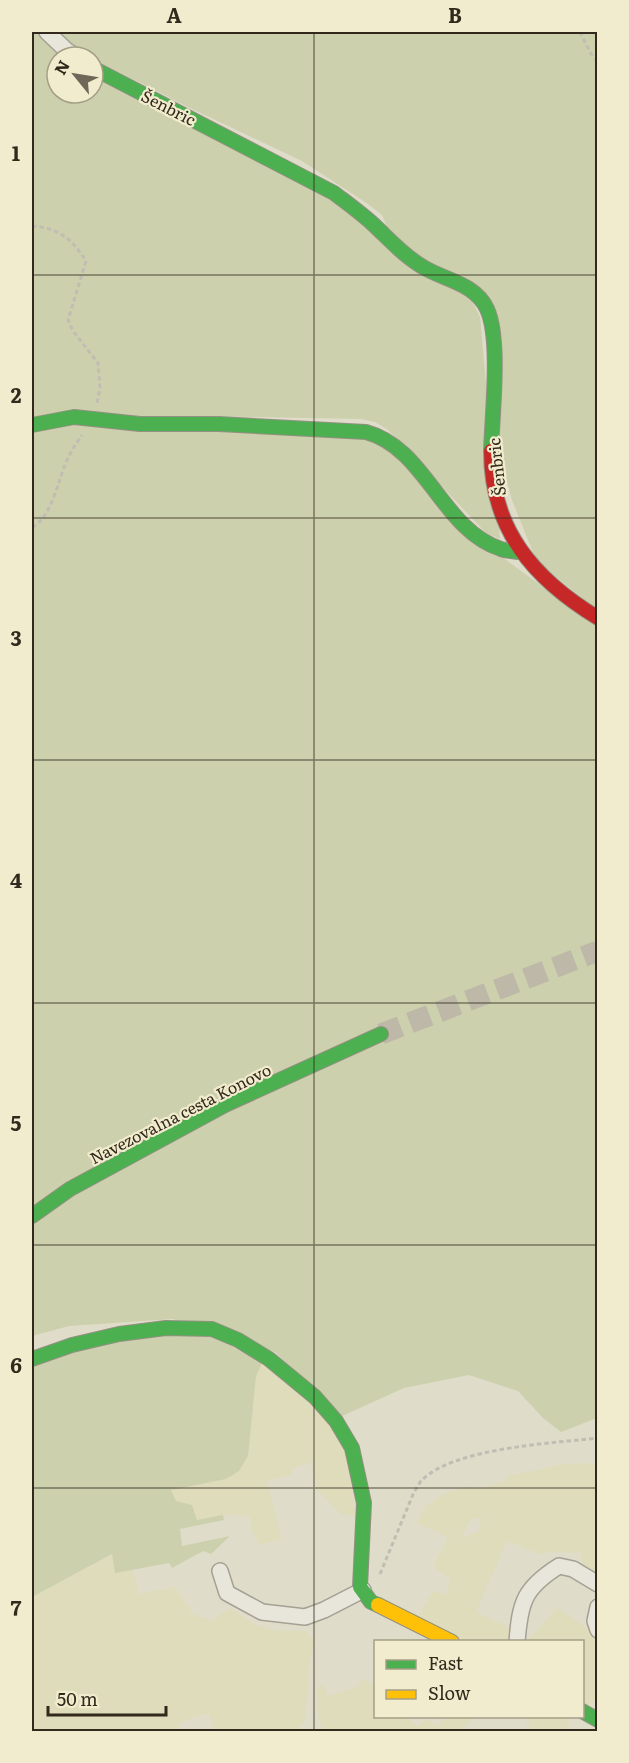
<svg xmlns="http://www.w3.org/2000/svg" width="629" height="1763" viewBox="0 0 629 1763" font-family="Literata,serif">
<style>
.farmland{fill:#dfdcbb;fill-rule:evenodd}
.green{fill:#ccd0ad}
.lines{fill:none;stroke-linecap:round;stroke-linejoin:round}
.secondary-tunnel{stroke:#bdb8a7;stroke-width:21;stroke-dasharray:21 10;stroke-linecap:butt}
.street-casing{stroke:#a5a093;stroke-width:18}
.fast-casing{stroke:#949083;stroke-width:16}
.slow-casing{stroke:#949083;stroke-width:16}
.jam-casing{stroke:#949083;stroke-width:16}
.path{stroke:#c1bdb2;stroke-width:3;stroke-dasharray:4.5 3;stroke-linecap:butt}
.street{stroke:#e8e6db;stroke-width:15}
.fast{stroke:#4caf50;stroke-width:14}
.slow{stroke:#ffc107;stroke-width:14}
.jam{stroke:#c62828;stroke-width:14}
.grid{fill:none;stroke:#32291c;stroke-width:1.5;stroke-opacity:0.55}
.labels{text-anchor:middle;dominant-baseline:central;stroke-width:4.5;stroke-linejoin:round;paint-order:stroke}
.street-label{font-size:16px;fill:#32291c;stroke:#f2ecce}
.neatline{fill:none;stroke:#32291c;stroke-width:2}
.grid-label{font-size:20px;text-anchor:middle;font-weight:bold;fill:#32291c}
</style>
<rect width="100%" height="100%" fill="#e0dcca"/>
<path class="farmland" d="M262,1363L327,1417L348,1457L355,1516L342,1515L317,1490L311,1462L293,1468L292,1475L267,1480L282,1539L259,1545L252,1530L250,1516L223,1515L197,1521L176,1501L171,1490L226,1479L248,1456L256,1376Z
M597,1463V1580L580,1579L582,1553L548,1552L539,1554L507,1541L476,1612L515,1630L512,1641H465L417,1618L433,1591L445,1595L451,1579L433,1567L448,1537L417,1523L426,1505L446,1493L472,1486L477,1490L506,1481V1477L563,1464ZM472,1518H481L479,1531L460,1539Z
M113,1554L115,1573L133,1569L139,1594L175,1587L193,1614L211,1621L230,1608L256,1625L276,1631H305L314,1641L310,1662L305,1720L298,1731H215L209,1714L193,1717L178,1724L180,1731L32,1732V1597Z
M557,1608L596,1634L597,1697L588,1708L583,1705L582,1642L530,1641V1638Z
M361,1678L375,1685L376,1716L406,1717L418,1727L425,1719L437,1725L447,1717H474L461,1731H323L318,1716L317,1687L322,1685L328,1696L359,1686Z
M526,1716L567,1717L570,1731H521L530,1723Z"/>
<path class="green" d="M32,32H38L57,51L66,57H57V93H93V74L296,171L469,295L480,317L500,539L486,533L388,430L375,422L361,419L208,416L32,419Z
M56,32H597V611L536,560L512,500L495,436L499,323L392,238L382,215L368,204L302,161L190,108L93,59V57C78,56 67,41 56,32Z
M57,424L314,431L385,443L466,531L571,607L597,623V1418L561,1432L543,1418L518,1391L469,1375L404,1388L342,1416L275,1352L173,1319L69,1326L32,1336V430Z
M206,1332L262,1363L256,1376L248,1456L239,1471L226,1479L171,1490L176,1501L192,1505L197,1520L223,1515L224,1520L180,1529L182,1546L230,1536L211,1554L203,1551L172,1568L169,1563L115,1573L112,1554L32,1597V1350Z"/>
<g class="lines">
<path class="secondary-tunnel" d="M381,1034L598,951"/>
<g class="street-casing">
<path id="street" d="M47,32L66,50L77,57
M220,1571L227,1593L262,1612L305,1617L324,1610L363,1590
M598,1607L595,1621L598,1630
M517,1642C520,1602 524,1588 559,1566L573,1569L598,1584"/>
</g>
<g class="fast-casing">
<path id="fast" d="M93,68L334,193C347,203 361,213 374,225C389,239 404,256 423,267C444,280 475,283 487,309C501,339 492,416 491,451
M32,425L74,417L140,424H219L366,432C426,448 442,530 501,549C506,551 513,551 519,552
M32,1216L70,1189L225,1105L381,1034
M32,1359L72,1345L119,1334L166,1328L212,1329L238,1340L269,1359L315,1397L336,1421L352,1448L364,1503L360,1587L371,1602L378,1605
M582,1711L598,1720"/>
</g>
<g class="slow-casing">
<path id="slow" d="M378,1605L452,1642"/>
</g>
<g class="jam-casing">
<path id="jam" d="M491,451C491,530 534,579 598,618"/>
</g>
<path class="path" d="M580,32L591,54L598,62
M32,226C59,228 72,239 86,261L68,320L73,331L98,363L100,388L97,403
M32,527C50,520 58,482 65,465C69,454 75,445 82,435
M380,1574L414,1492C417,1488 419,1483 422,1480C454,1448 553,1443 598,1438"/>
<use href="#street" class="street"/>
<use href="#fast" class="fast"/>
<use href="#slow" class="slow"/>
<use href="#jam" class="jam"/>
</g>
<path class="grid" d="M314,32V1732M32,275H598M32,518H598M32,760H598M32,1003H598M32,1245H598M32,1488H598"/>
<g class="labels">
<g class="street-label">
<text transform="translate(169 107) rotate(27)">Šenbric</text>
<text transform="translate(496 467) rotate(-96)">Šenbric</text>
<text transform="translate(180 1113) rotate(-27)">Navezovalna cesta Konovo</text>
</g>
</g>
<rect width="629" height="1763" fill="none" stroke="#f2ecce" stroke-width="66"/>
<rect x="374" y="1640" width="210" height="78" fill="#f2ecce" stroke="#a59e87" stroke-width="1.5"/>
<rect x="386" y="1660" width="30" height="9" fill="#4caf50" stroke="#a59e87" stroke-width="1.5"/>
<text x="428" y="1670" font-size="18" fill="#32291c">Fast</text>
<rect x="386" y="1690" width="30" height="9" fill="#ffc107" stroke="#a59e87" stroke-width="1.5"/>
<text x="428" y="1700" font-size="18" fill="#32291c">Slow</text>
<g transform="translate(75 75) rotate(300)"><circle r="28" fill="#f2ecce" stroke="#a59e87" stroke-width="1.5"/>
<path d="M0-4.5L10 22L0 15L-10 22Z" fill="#6f6859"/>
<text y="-9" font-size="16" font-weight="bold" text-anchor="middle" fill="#32291c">N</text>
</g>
<path d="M48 1706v9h118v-9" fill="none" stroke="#32291c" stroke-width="3"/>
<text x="57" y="1706" font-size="18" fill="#32291c" stroke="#f2ecce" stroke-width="4.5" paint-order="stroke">50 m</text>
<rect x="33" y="33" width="563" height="1697" class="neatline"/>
<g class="grid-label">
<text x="174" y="23">A</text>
<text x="455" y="23">B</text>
<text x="16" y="161">1</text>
<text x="16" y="403">2</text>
<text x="16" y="646">3</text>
<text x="16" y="888">4</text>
<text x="16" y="1131">5</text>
<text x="16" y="1373">6</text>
<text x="16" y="1616">7</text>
</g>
</svg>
